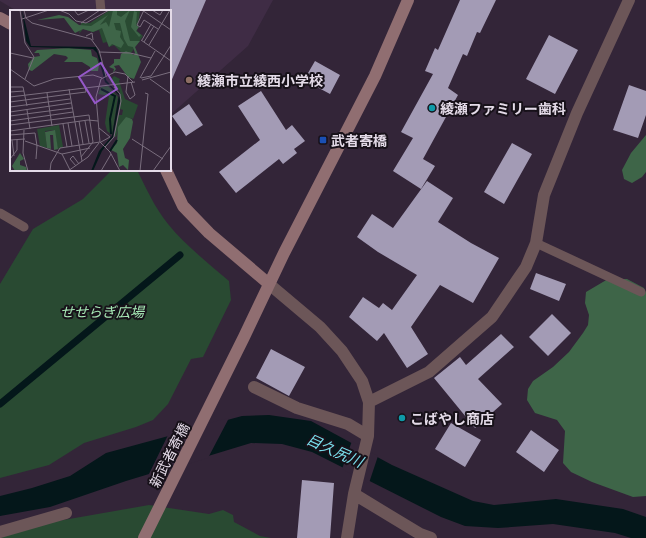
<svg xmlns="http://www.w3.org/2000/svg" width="646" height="538" viewBox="0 0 646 538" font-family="'Noto Serif','Noto Sans JP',serif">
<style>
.built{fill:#3f2c45}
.green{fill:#294a32}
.forest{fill:#3e6548}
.water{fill:#04171a}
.pier{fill:#332538}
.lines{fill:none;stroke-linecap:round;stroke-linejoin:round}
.stream{stroke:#04171a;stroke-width:7}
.building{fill:#a39bb5}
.lane{stroke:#6c5658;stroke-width:9}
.street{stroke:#6c5658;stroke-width:12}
.secondary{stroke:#906e71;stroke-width:12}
.education-dot{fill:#8d6e63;stroke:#171119;stroke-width:1.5}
.culture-dot{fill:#0f9aa8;stroke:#171119;stroke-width:1.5}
.transit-dot{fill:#1a4fb4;stroke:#171119;stroke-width:1.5}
.labels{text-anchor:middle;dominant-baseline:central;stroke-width:4;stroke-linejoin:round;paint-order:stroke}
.poi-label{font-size:14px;font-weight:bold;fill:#e4dbe8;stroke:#171119;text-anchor:start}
.park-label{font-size:14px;font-style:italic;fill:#a6e8b5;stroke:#171119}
.street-label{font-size:14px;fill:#e4dbe8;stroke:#171119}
.water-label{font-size:15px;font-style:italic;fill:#79ddeb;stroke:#171119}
.inset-river{fill:none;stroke:#04171a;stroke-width:2}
.inset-road{fill:none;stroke:#7a6e7e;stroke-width:1}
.view{fill:#9558c9;fill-opacity:0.15;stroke:#9558c9;stroke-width:2}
.inset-edge{fill:none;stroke:#e4dbe8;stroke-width:2}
</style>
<rect width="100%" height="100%" fill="#332538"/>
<path class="built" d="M0,0H273L248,46L170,115V11H17L0,1Z"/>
<path class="green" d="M112,170H137C146,188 155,208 168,224C185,245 208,263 229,281L231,300L203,357L191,359L168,404L153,420L136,427L84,443L49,465L0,478V284L33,229L83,199Z
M149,505L209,514L223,510L233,515L234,522L260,536L271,538H1L18,528Z"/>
<path class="forest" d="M646,135V172L642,177L632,183L624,179L622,170L631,153Z
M608,279H627L644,288L646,293V496L633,497L592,482L571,472L563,463L565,431L557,420L535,413L527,400L528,389L533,381L553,367L569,352L583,333L588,325L589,315L585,303L586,292Z"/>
<path class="water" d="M269,415L311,421L392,465L473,501L494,505L556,499L623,509L646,517V538H631L615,533L553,524L498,528L465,526L441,517L312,452L282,444L251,443L126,481L50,507L0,516V496L32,488L70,476L106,453L242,416Z"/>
<path class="pier" d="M229,418L208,458L148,476L169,433Z
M352,441L378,456L369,483L342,469Z"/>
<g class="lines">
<path class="stream" d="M0,404L180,255"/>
</g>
<path class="building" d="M170,0H206L170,84Z
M460,0H496L480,33L477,32L467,56L463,54L448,88L458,95L423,159L435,166L421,189L393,171L413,138L401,132L433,74L425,71L435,48L438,50Z
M549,35L578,50L555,94L526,79Z
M315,61L340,75L330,94L304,80Z
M629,85L646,91V115L638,138L613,130Z
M261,91L286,130L292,125L305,141L294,149L297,153L283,164L279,159L236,193L219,172L260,140L238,106Z
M189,104L203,125L186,136L172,116Z
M512,143L532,154L504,204L484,192Z
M427,181L453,198L438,222L471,243L499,258L473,303L440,285L411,327L428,354L407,368L384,333L377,341L349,317L363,297L379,308L383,303L392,310L417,275L378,252L357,237L372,214L393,228Z
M536,273L566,284L559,301L530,289Z
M552,314L571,333L548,356L529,337Z
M501,334L514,347L478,379L502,404L475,428L434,378L460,357L466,365Z
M271,349L305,367L289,396L256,378Z
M451,423L481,440L465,467L435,449Z
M531,430L559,450L544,472L516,452Z
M302,480L334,483L330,538H297Z"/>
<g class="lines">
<path class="lane" d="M100,0L101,11
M0,213L24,227
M536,243L641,292"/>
<path class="street" d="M269,284L320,327L342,351L362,381L369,402L368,436L354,494L347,538
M254,387L297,408L348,424L368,436
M369,402L429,372L492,317L526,267L536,243L544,195L577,113L629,0
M354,494L420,534L431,538
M0,532L66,513"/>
<path class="secondary" d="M0,18L11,24
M166,170L183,206L209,233L269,284
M144,538L244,337L284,253L375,76L408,0"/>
</g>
<circle class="education-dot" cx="189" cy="80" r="4"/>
<g class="culture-dot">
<circle cx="432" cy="108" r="4"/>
<circle cx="402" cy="418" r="4"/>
</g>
<rect class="transit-dot" x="319" y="136" width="8" height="8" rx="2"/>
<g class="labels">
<g class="poi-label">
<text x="197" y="80">綾瀬市立綾西小学校</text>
<text x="440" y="108">綾瀬ファミリー歯科</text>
<text x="331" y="140">武者寄橋</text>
<text x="410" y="418">こばやし商店</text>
</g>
<g class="park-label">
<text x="102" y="311">せせらぎ広場</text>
</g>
<g class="street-label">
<text transform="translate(169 455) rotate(-63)">新武者寄橋</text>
</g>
<g class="water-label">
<text transform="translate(335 450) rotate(24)">目久尻川</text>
</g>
</g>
<g transform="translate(10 10)">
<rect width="161" height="161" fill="#332538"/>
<path d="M100,0L130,1L127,21L133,26L121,43H112L104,35L99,37L97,32L93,33L89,20L83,22L73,19L69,24L71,13H80ZM104,66L110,69L109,71L115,89L128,95L123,109L121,108L108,120L106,127L104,126L108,105H112L113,100L110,99V81L100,71ZM98,76L108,87L102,125L97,121L95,113L99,86L88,84L91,77ZM49,115L53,137L48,139L44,120L35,121L37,138L30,136L27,119Z" fill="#294a32"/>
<path d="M103,0H107V5L111,7L120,0L115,11L120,31H130L125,37L131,52L124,69L118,67L109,55L104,56L106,59L103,63L104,59L99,57L104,53V49H110L111,44L116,41L124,45L125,43L123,37L118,36L114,29L110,13H104L106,20L111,21L110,27L114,33L111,38L102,34L99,37L92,18L83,22L73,19L65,23L54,8L27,10L49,5L58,7L69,15L81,16L98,5L90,15L96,12L99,17ZM124,1L127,2L126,15L129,17L126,21L131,25L129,27L121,17ZM59,38L81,40L82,46L87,48L89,55L88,61H81L80,57L72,52H54L58,48L56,46L44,44L22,61L19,60L18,54L24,47L30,46L29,43H24L27,40ZM116,107L122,109L123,112L120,128L113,139L115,148L119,150L118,160L113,155L109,157L107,143L101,140L107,133L108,117ZM45,120L48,139L44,140L43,125H40L41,139L37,138L35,122ZM10,143L14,149L10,151V155L16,157L17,161H5L2,156Z" fill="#3e6548"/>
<path d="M12,0L21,36L86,37L95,61L96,70L109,84L110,91L103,127L92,141L83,161H81L89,141L102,126L109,85L95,72L87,43L83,39L20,37L16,31Z" fill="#04171a"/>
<path class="inset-river" d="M91,79L105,86L100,109L101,124M100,141L107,130"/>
<path class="inset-road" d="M10,0L15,33L24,47L15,69M14,0L16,8L22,13L81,29L89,40L96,66M49,0L59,4L66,11L76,13L99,0M64,0L68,5L79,0M132,0L161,20M134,0L127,15L130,17L134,10L148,19M142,0L150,5L153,0M12,9L39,0M71,13L90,0M76,26L82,23L83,30M132,30L141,14M134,32L144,16M139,35L160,0M161,35L154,46L161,51M89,42L120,43L141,48M0,43L23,48M0,59L24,76L44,69L83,65L92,68M118,66L116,82L120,89L125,85L121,72M130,68L145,41M131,68L141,66L154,46L131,30M140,69L161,84M132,70L161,62M0,77H13L17,96M59,79L72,151M0,82L14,81M37,83L42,116M60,84L76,82L75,77M0,87L125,72M0,92L60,84M0,97L60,89M17,100L20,119M0,102L61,93M0,106L62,98M0,111L63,102M69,111L73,134M75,111L79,133M58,113L62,136M53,114L57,137M0,115L79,105L83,132L71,147M89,118L100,127L91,132M14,120L13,143L18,161M0,121L78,110L88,111M0,125L25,123L27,136M122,129L153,149M0,130L15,129M2,130L4,146M15,131L52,144L80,138M95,137L104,127L111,91L110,84L104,77M52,144L60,160M0,149L7,140V130M26,149L27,136M66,156L60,149L63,146L69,154M40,161L41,153L50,138L90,132M58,161L78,147L89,133M91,161L101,144M110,161L100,142L90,132L86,87L91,69L105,62L115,64L123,72M130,161L138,84L135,83M143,161L161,136"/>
<path class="view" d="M91,53L107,79L85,93L69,67Z"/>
<rect width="161" height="161" class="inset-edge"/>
</g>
</svg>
